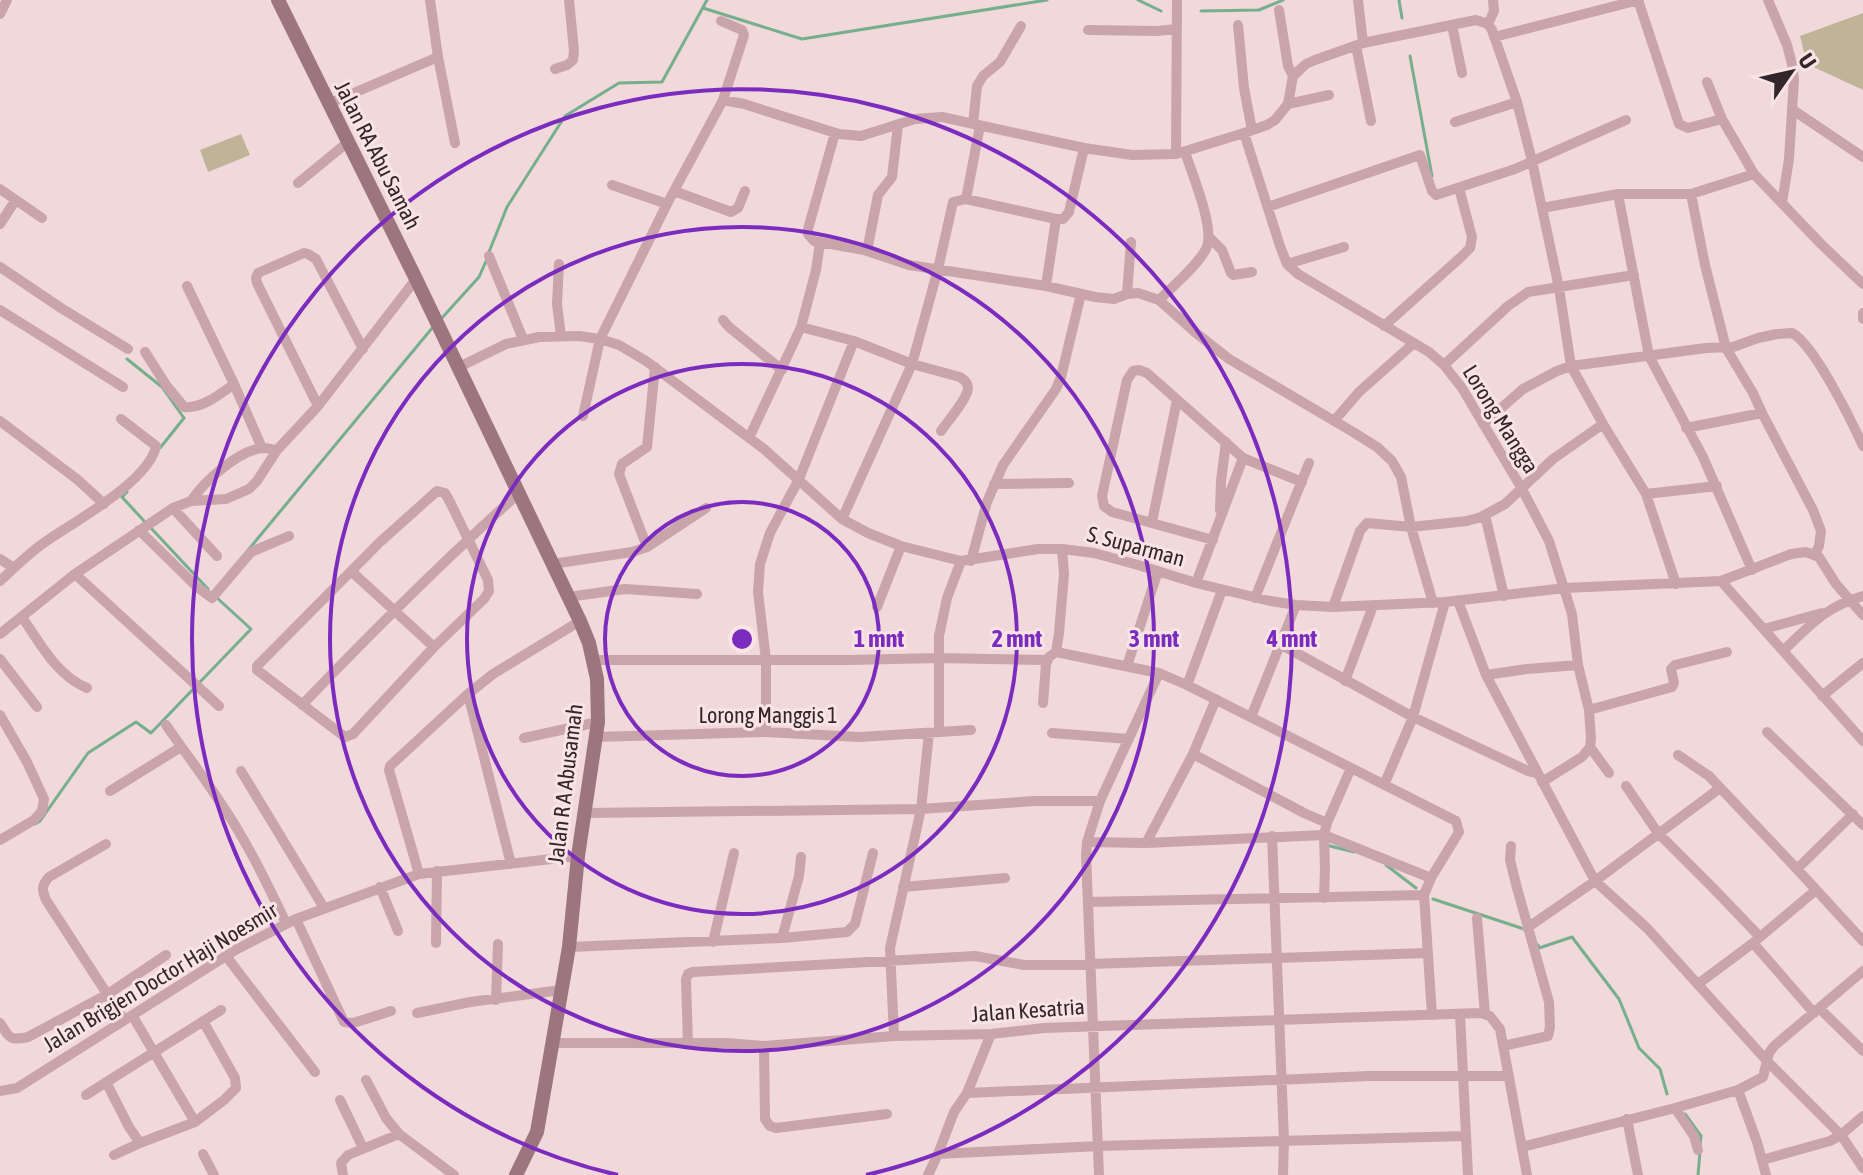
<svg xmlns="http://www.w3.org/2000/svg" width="1863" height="1175" viewBox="0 0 1863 1175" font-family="'Asap Condensed',sans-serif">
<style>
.green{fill:#c0b498}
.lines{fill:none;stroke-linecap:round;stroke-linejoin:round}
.stream{stroke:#76af8e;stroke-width:3}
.street{stroke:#c9a4aa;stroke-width:10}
.secondary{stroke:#9d757f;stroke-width:14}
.ring{fill:none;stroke:#7b2cbf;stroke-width:4}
.labels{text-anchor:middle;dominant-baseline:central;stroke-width:6;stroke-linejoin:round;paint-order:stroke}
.street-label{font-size:22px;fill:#34262a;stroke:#f9e4e5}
.centre{fill:#7b2cbf;stroke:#f9e4e5;stroke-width:4}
.ring-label{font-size:24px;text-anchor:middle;font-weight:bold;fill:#7b2cbf;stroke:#f9e4e5;stroke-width:6;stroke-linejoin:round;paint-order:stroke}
</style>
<rect width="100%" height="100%" fill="#f1d8da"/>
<path class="green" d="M1863,13V90L1807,64L1800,36Z
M241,134L250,155L208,172L200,150Z"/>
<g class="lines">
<path class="stream" d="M1138,0L1161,11
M1399,0L1402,18
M703,8L802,39L1047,0
M1201,11L1259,10L1283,0
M1410,56L1432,176
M489,252L507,207L565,116L619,83L662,82L707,0
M441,319L479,277L487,259
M127,359L162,387L184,418L160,448
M127,492L122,497L145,522
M150,527L208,589
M249,549L433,327
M35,824L40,821L88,753L136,722L151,733L251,629L216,597
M1326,845L1354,852
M1386,865L1416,888
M1433,899L1524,929
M1538,945L1539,948L1572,937L1619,999L1639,1048L1660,1069L1667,1094
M1685,1114L1701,1136L1700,1145
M1698,1175L1700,1152"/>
<path class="street" d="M1358,0L1363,43
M1638,0L1679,124L1688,128L1722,119
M1768,0L1787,45L1792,64L1794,79L1789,159L1782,203
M1279,10L1288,66L1293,76
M0,14L7,0
M1488,24L1494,11L1493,0
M1238,25L1244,88L1252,130
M1452,25L1462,73
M1088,30L1157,31L1176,29
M1494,37L1639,0
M1356,46L1371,121
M438,57L455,143
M555,69L567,65L573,60L574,51L569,0
M1707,82L1722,119L1754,174L1821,244L1863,284
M723,100L744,104L839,134L861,136L915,119L942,117L1084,148L1132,155L1176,154L1244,133L1267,125L1275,120L1288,104L1293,76L1306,64L1315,60L1363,43L1476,20L1488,24L1492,30L1517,102L1532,161L1559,288L1571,366L1603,424L1646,494L1676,584
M328,104L438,57L430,0
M1288,104L1329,95
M1793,110L1863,157
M1455,122L1517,102
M973,124L977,86L983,76L1000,62L1021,26
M835,133L808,229V234L814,241L864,250L909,265L1046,286L1095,297L1114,299L1127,294L1138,293L1159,300L1196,333L1229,359L1353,432L1377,447L1392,461L1401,477L1411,527L1433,603
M1244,133L1280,246L1287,264L1298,274L1429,352L1444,365L1462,388L1522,489L1549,541L1572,614L1578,665L1589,710L1591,739L1590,747L1582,757L1542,782
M1176,154L1177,0
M298,183L348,142
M612,185L667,204
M0,189L42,218
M674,191L731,212L738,208L745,191
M1618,194L1649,356L1703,457L1752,570
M1691,194L1705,265L1726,348L1753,393L1762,413L1813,510L1821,531L1819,546L1815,554
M966,199L980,126
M1268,207L1420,155L1432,191L1436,195L1515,169L1626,120
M1542,208L1618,194H1691L1754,174
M0,224L15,201
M1209,237L1222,250L1231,273L1233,275L1252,272
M867,251L878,195L892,177L898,125
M489,256L523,339
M559,264L557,304L561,336
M1287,264L1344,247
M0,267L61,308L128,349
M187,286L234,384L262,448
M1046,286L1056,219
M1127,294L1131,242
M1159,300C1172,287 1198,265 1206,249C1216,230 1192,174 1185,152
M0,310L123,387
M1863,313V319
M723,320L729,327L782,370
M1384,326L1460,258L1470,248L1472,237L1459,188
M801,327L854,341L912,364L960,377C964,380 968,382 968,388C968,398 947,422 941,431
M145,352L166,385L184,407C202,409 220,394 234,384
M1444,365L1508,306L1528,292L1634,275
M457,368L506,344L539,337L579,336L600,339L619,345L646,361L764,449L842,519L868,533L901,546L961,561L1038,549H1062L1094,553L1138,565L1196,583L1270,601L1296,605L1333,607L1445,602L1565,588L1721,581L1791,554L1806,552L1819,557L1836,584L1863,615
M318,406L257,283L256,278L258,273L304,253L308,254L316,259L363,349
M583,416L600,339L667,204L723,100L744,35L742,30L721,21
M0,421L78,480L104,504
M1334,421L1359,392L1414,343
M1483,424L1523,389L1557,371L1571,366L1706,348L1733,347L1758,338L1777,334L1792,333C1814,344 1852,422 1863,446
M1686,428L1762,413
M749,438L801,327L816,270L820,243
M994,484L1069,483
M437,491L445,493L450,502L488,580L489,591L484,599L434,647L353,734L345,737L257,670V666L380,542Z
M1646,494L1717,486
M191,501C204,482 239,449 264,448C269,448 273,450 277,450
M173,508L217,556
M1220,510L1221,481L1226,442
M1485,515L1504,596
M842,519L912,364L938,269L953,202L966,199L1056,219H1063L1069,212L1084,148
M1152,522L1177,400
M139,530L197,587L212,598L251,552L289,536
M1213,540L1112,512L1104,506L1102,496L1127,380L1133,371L1139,370L1147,373L1243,458L1302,482
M647,547L619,474L622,464L647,447L655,367
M0,559L14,568
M971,561L987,502L1003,465L1056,389L1061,377L1081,294
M552,564L632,552L647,547L706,508
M351,571L434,647
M75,574L219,706
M0,581C15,567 31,551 48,540C76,521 150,480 156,446L121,419
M1721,581L1863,741
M1196,583L1243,458
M568,597L625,589L697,594
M1255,598L1309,463
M1458,601L1486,675L1595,881L1647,928L1767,1061L1841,1135L1863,1168
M877,607L901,546
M1333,607L1360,531L1367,523L1411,527L1467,521L1481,517L1505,504L1553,459L1603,424
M22,617C40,643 57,676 87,688
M1764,629L1822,613
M0,634L75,574L173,508L191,501L226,499L249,489L257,481L277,450L318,406L416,279
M1280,644L1413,717L1528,771L1537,773
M1784,650C1809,626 1828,605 1863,596
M1056,652L1159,673L1187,685L1456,821L1459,832L1431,878L1424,895L1432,1015
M0,659L37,707
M593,660H850L938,658L1047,660
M1127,666L1158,571
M1486,675L1527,669L1578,665
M1189,680L1222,590
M1345,681L1373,606
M468,694L511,864
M1822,696L1863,663
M1043,703L1046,664L1049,657L1056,652L1059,633L1064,574L1062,549
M302,705C372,632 443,561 518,494
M1589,710L1672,687L1674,683L1671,669L1675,665L1727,652
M0,715L27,762L44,799L42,811L34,820L0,840
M1251,717L1296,605
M166,725C184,751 203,776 220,802C246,840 266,881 286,923
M939,731V636L947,598L961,561
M766,732V660L758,592L760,564L770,533L799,479L854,341
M1767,732L1863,825
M1052,733L1129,739
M596,737L766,732L860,737L971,730
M524,738L598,722
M1590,747L1609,773
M1193,754L1304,813L1327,823L1324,835L1431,878
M1678,755L1709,776L1797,869L1863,941
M241,771L324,908
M1384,785L1413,717L1445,602
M1626,786L1658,833L1714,889L1760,937
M110,791L181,747
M585,813L921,809L1035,801H1100
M1327,823L1351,768
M1272,836L1284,1141L1283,1175
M1087,842L1146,843L1324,835L1325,869L1324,898
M1146,843L1193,754L1216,699
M106,844L49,877C41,886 42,890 46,900L124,1020
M1797,869L1853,814
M419,874L389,770L390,766L468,694L493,674L580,621
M380,887L398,931
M903,887L1005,878
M1088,902L1424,895
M1477,918L1485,1014
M296,919L344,1022L353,1023L391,1011
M1527,928L1595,881L1720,788
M782,938L799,876L801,857
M713,942L734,853
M436,943L437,871
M1753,943L1814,1013
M569,947L782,938L847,932L855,924L873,853
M226,956L315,1072
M1698,984L1753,943L1816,890
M496,1000L498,944
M1819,1008L1863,1051
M417,1013L470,1002L561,990
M1460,1014L1468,1175
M132,1015L195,1122
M0,1023C10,1038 9,1041 28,1037L108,994L166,955
M894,1036L890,948L921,809L929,733
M552,1043H726L764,1046L894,1036L991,1034L1044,1028L1480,1013L1490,1016L1500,1029L1527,1175
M688,1044L686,979L688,974L693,972L975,956L1024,965H1060L1428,953
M764,1046L765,1119L770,1126L776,1128L887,1114
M1503,1046L1548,1036L1550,1027L1549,1002L1517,888L1510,860L1511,846
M366,1080L386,1118L399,1134L454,1175
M106,1082L129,1127L140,1143L195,1122L224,1100L236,1088L235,1078L203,1021
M1738,1090L1757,1142L1766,1175
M0,1091L17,1088L237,949L296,919L419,874L578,856
M967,1093L1369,1076H1509
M86,1095L221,1010
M340,1100L363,1148
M1675,1108L1694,1136L1698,1150
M1627,1119L1638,1175
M1522,1147L1675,1108L1738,1090L1763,1077L1769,1053L1774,1046L1863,971
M203,1154L214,1175
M938,1154L1099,1146L1466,1136
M114,1155L140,1143
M1762,1160L1830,1141L1841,1135L1863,1116
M343,1175L341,1163L348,1155L399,1134
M928,1175L938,1154L954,1112L967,1093L991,1034
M1099,1175L1086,855L1087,842L1100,801L1159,673"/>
<path class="secondary" d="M278,0L416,279L580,621L589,643L597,679L598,722L578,856L569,947L537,1132L516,1175"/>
</g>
<g class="ring">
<circle cx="742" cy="639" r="137"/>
<circle cx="742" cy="639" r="275"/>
<circle cx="742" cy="639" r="412"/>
<path d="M618 1175A550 550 0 1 1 866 1175"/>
</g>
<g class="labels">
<g class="street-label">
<text transform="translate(378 155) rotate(63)">Jalan RA Abu Samah</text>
<text transform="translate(1501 419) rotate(58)">Lorong Mangga</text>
<text transform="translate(1136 546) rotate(15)">S. Suparman</text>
<text x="768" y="715">Lorong Manggis 1</text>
<text transform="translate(565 784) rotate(-83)">Jalan R A Abusamah</text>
<text transform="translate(160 977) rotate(-31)">Jalan Brigjen Doctor Haji Noesmir</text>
<text transform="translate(1028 1010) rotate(-4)">Jalan Kesatria</text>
</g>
</g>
<circle cx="742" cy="639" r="12" class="centre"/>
<g class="ring-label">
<text x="879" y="647">1 mnt</text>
<text x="1017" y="647">2 mnt</text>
<text x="1154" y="647">3 mnt</text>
<text x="1292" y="647">4 mnt</text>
</g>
<g transform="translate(1791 72) rotate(56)" stroke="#f9e4e5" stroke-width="6" paint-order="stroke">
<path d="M0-6L14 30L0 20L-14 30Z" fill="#34262a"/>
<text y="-12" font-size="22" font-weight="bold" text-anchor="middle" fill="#34262a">U</text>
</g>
</svg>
